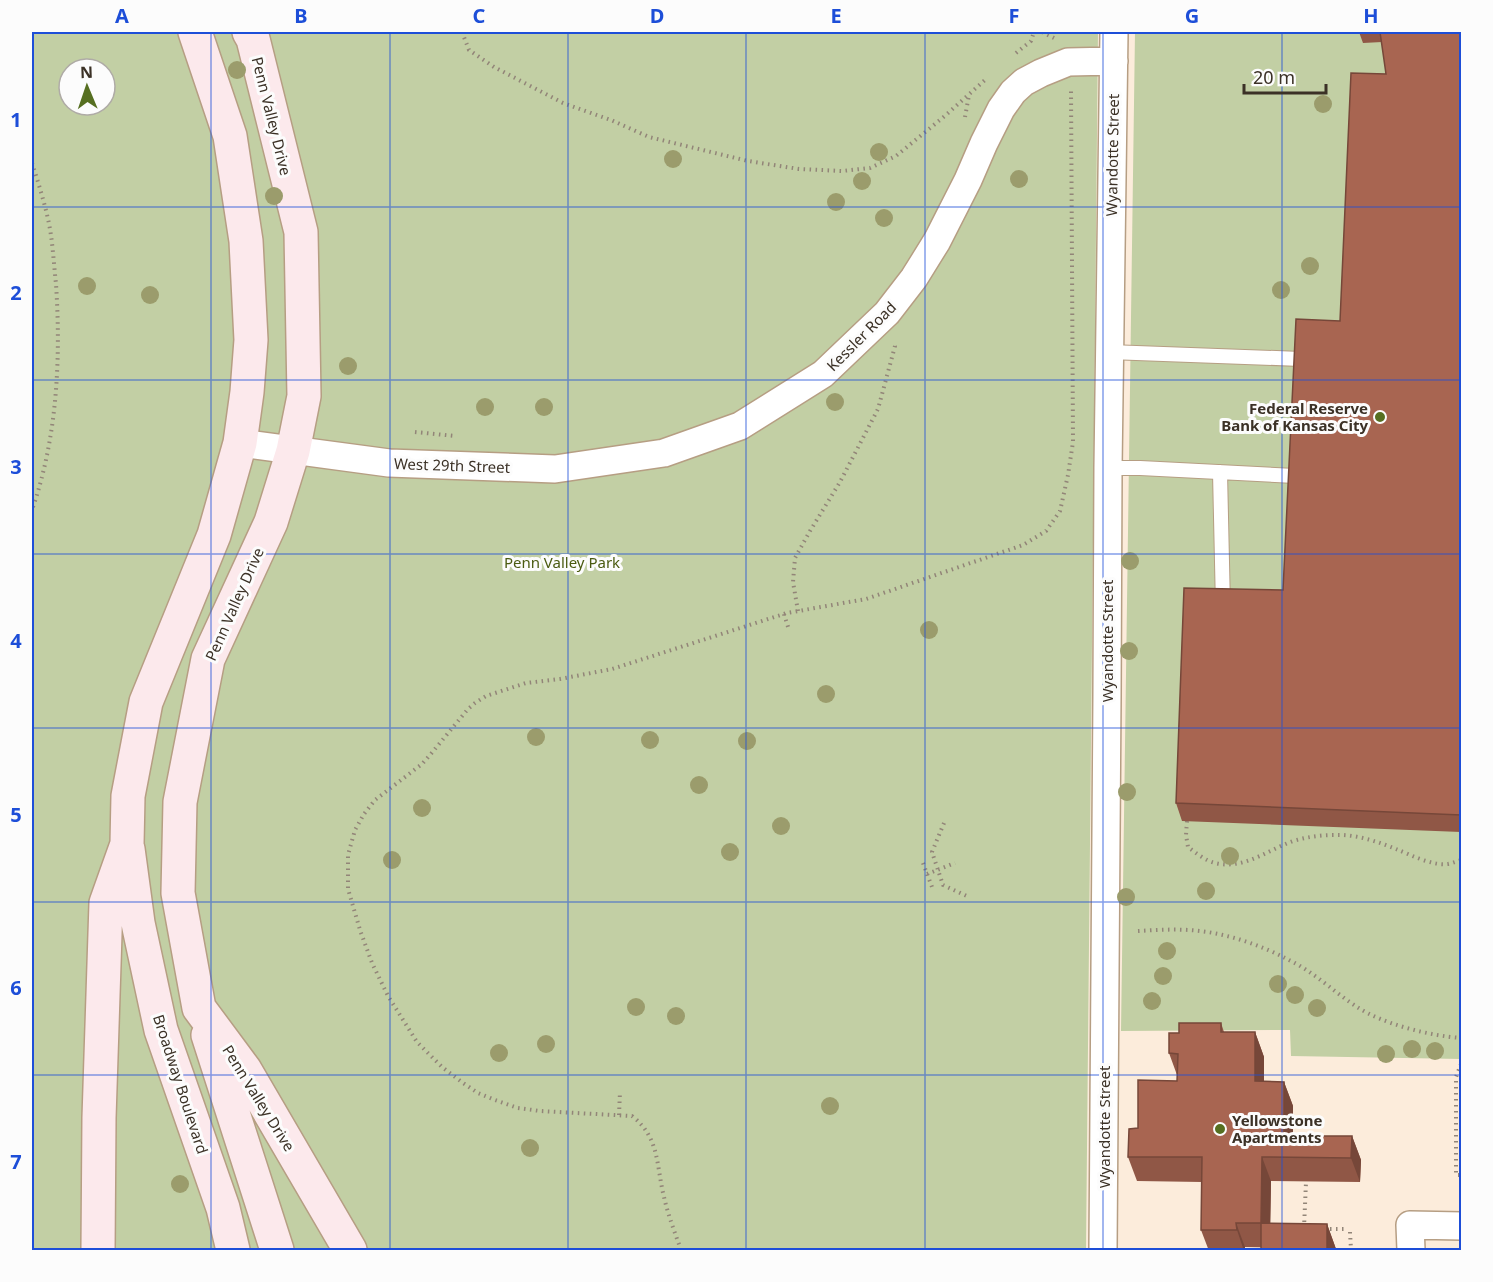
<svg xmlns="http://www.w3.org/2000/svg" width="1493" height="1282" viewBox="0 0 1493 1282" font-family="'Noto Sans',sans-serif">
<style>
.green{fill:#c2cfa4;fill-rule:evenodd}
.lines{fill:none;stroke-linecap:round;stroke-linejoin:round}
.service-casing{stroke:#b69e83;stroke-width:16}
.minor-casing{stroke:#b69e83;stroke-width:30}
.secondary-casing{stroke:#b69e83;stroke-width:36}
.path{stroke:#928578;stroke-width:4;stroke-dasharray:1.5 4.5;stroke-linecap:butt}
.service{stroke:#fff;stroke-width:14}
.minor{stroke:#fff;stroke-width:27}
.secondary{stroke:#fce9ec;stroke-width:33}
.tree{fill:#9b9c6c}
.wall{fill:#905746}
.shaded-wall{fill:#764739}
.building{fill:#a86551;stroke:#764739;stroke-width:1.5}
.grid{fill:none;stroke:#1d4ed8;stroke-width:1.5;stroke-opacity:0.55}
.poi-dot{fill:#566f21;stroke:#fcfcfc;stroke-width:2}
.labels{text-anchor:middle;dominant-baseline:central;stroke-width:6;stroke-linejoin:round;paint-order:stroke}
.street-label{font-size:15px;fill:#3b3126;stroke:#fcfcfc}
.poi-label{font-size:15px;font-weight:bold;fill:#3b3126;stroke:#fcfcfc;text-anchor:end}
.park-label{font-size:15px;fill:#4b5b11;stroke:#fcfcfc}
.neatline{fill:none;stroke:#1d4ed8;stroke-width:2}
.grid-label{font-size:20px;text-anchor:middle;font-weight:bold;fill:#1d4ed8}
</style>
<rect width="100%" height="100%" fill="#fcecdb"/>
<path class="green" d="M32,32H1098L1086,1250H32ZM69,69H105V105H69Z
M1135,32H1461V1059L1291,1056L1290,1030L1121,1031Z"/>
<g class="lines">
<g class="service-casing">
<path id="service" d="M1109,352L1301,359
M1108,468H1140L1295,476
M1220,472L1223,607"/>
</g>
<g class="minor-casing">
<path id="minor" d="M240,443L389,463L555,469L664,453L740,426L823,374L887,313L914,278L937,241L968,180L984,143L1001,109L1013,92L1024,82L1041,73L1068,62L1114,61
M1103,1250L1107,696L1108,468L1114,32
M1411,1250L1410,1225L1462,1226"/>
</g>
<g class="secondary-casing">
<path id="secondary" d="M249,32L253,39L301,232L304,396L293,451L271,522L208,659L180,802L178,893L199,1008L245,1070L350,1250
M128,849L138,923L161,1030L223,1208L233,1250
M208,1035L277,1250
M98,1250L99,1118L106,903L127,844L128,796L146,702L214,535L240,443L247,392L251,340L246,241L230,136L195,32"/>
</g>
<path class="path" d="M462,32L469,50L494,67L563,103L611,120L649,137L748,161L799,169L842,171L870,168L896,156L946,115L985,80
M1042,32L1054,38
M1016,53L1031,41L1034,32
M965,117L969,95
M32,163C39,185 46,207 50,229C53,247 54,266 56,284C61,360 57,438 32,510
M415,432L455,436
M798,611L793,582L795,558L810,531L840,482L878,409L891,361L895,346L894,342
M784,614L789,630
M1187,821L1186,835L1188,847C1196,853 1206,861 1215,863C1243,870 1268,850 1293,841C1307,837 1320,835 1334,835C1355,834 1376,841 1396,849C1411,855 1432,866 1448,864C1453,863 1457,861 1462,860
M944,823L932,852L943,885L969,897
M923,863L932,887
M927,874L955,863
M1138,931C1155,930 1172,929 1189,930C1223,932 1259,944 1289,960C1314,972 1334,992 1357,1007C1383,1024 1430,1036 1462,1038
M1462,1052L1461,1064L1456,1077V1175H1462
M619,1115L620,1092
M1304,1228L1306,1182
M1324,1229H1347
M1350,1232L1351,1250
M681,1250C675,1233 668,1215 664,1197C656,1165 660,1138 632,1116L540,1111L518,1108L495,1100L478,1093L463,1083L442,1067L417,1042L388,996L372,963L360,930L348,889V855L355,830L364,814L375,800L422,764L430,755L468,709L475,703L486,696L526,683L560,679L612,669L787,613L866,599L1023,545L1046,531L1060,511L1068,475L1073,442L1071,89"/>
<use href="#service" class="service"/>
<use href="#minor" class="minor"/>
<use href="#secondary" class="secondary"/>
</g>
<g class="tree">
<circle cx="237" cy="70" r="9"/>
<circle cx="1323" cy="104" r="9"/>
<circle cx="879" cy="152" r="9"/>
<circle cx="673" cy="159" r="9"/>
<circle cx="1019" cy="179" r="9"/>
<circle cx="862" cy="181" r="9"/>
<circle cx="274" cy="196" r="9"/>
<circle cx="836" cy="202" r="9"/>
<circle cx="884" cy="218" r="9"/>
<circle cx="1310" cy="266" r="9"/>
<circle cx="87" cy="286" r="9"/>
<circle cx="1281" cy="290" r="9"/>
<circle cx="150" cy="295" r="9"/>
<circle cx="348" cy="366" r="9"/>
<circle cx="835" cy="402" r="9"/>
<circle cx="485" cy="407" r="9"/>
<circle cx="544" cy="407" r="9"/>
<circle cx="1130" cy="561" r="9"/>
<circle cx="929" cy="630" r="9"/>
<circle cx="1129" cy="651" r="9"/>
<circle cx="826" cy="694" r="9"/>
<circle cx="536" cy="737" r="9"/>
<circle cx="650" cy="740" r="9"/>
<circle cx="747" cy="741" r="9"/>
<circle cx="699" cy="785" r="9"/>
<circle cx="1127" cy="792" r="9"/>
<circle cx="422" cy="808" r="9"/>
<circle cx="781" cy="826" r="9"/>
<circle cx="730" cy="852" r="9"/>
<circle cx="1230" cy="856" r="9"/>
<circle cx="392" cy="860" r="9"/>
<circle cx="1206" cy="891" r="9"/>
<circle cx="1126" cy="897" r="9"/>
<circle cx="1167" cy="951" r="9"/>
<circle cx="1163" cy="976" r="9"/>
<circle cx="1278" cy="984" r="9"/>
<circle cx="1295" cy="995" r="9"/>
<circle cx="1152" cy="1001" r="9"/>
<circle cx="636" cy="1007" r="9"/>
<circle cx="1317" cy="1008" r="9"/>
<circle cx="676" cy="1016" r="9"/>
<circle cx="546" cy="1044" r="9"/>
<circle cx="1412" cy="1049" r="9"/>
<circle cx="1435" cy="1051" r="9"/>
<circle cx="499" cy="1053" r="9"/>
<circle cx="1386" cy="1054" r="9"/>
<circle cx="830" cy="1106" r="9"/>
<circle cx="530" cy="1148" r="9"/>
<circle cx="180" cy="1184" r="9"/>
</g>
<path class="wall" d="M1359,32H1461V832L1182,821L1176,803L1283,590L1340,321L1386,74L1382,42L1363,43Z
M1221,1023L1224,1032H1255L1264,1057V1081L1284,1082L1293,1106V1136H1352L1361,1160L1360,1182L1271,1181L1270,1223L1327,1224L1336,1249L1245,1247V1251H1209L1201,1230L1202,1182L1137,1181L1128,1157L1138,1128L1177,1081V1075L1169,1053L1179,1033Z"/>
<path class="shaded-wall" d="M1255,1032L1264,1057V1106L1255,1081Z
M1284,1082L1293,1106V1157L1284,1136Z
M1352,1136L1361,1160L1360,1182L1351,1158Z
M1262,1157L1271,1181L1270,1247L1261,1223Z
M1236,1223L1245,1247V1251H1244L1237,1230Z
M1327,1224L1336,1249V1251H1327Z"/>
<path class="building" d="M1380,32H1461V815L1176,803L1184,588L1283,590L1296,319L1340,321L1351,73L1386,74Z
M1179,1023H1221V1032H1255V1081L1284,1082V1136H1352L1351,1158L1262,1157L1261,1223H1236L1237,1230H1201L1202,1157H1128L1129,1129L1138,1128V1080L1177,1081L1178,1054L1169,1053V1033H1179Z
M1261,1223L1327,1224V1251H1261Z"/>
<path class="grid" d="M211,32V1250M390,32V1250M568,32V1250M746,32V1250M925,32V1250M1103,32V1250M1282,32V1250M32,207H1462M32,380H1462M32,554H1462M32,728H1462M32,902H1462M32,1075H1462"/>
<g class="poi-dot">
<circle cx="1380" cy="417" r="6"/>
<circle cx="1220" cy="1129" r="6"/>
</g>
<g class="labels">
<g class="street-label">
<text transform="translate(272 116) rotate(76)">Penn Valley Drive</text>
<text transform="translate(1112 155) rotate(-89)">Wyandotte Street</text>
<text transform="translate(861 336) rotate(-45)">Kessler Road</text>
<text transform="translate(452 465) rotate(2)">West 29th Street</text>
<text transform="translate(234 604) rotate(-66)">Penn Valley Drive</text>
<text transform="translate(1107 641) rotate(-90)">Wyandotte Street</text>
<text transform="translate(181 1084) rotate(72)">Broadway Boulevard</text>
<text transform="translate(259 1098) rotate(58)">Penn Valley Drive</text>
<text transform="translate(1104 1127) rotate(-90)">Wyandotte Street</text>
</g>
<g class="poi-label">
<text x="1368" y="408">Federal Reserve<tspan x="1368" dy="17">Bank of Kansas City</tspan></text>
<text x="1232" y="1120" text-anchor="start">Yellowstone<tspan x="1232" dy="17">Apartments</tspan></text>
</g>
<g class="park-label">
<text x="562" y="562">Penn Valley Park</text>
</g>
</g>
<rect width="1493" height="1282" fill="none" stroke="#fcfcfc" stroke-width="66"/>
<g transform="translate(87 87) rotate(358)"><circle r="28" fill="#fcfcfc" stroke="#afaba6" stroke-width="1.5"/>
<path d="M0-4.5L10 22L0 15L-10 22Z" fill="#566f21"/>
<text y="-9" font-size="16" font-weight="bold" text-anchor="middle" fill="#3b3126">N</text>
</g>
<path d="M1244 84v9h82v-9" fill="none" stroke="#3b3126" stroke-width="3"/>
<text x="1253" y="84" font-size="18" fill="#3b3126" stroke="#fcfcfc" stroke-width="4.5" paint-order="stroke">20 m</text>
<rect x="33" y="33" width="1427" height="1216" class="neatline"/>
<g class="grid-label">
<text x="122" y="23">A</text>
<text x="301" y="23">B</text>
<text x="479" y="23">C</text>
<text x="657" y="23">D</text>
<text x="836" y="23">E</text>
<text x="1014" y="23">F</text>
<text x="1192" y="23">G</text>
<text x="1371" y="23">H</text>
<text x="16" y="127">1</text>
<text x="16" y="300">2</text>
<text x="16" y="474">3</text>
<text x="16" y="648">4</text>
<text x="16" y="822">5</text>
<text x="16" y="995">6</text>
<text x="16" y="1169">7</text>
</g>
</svg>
